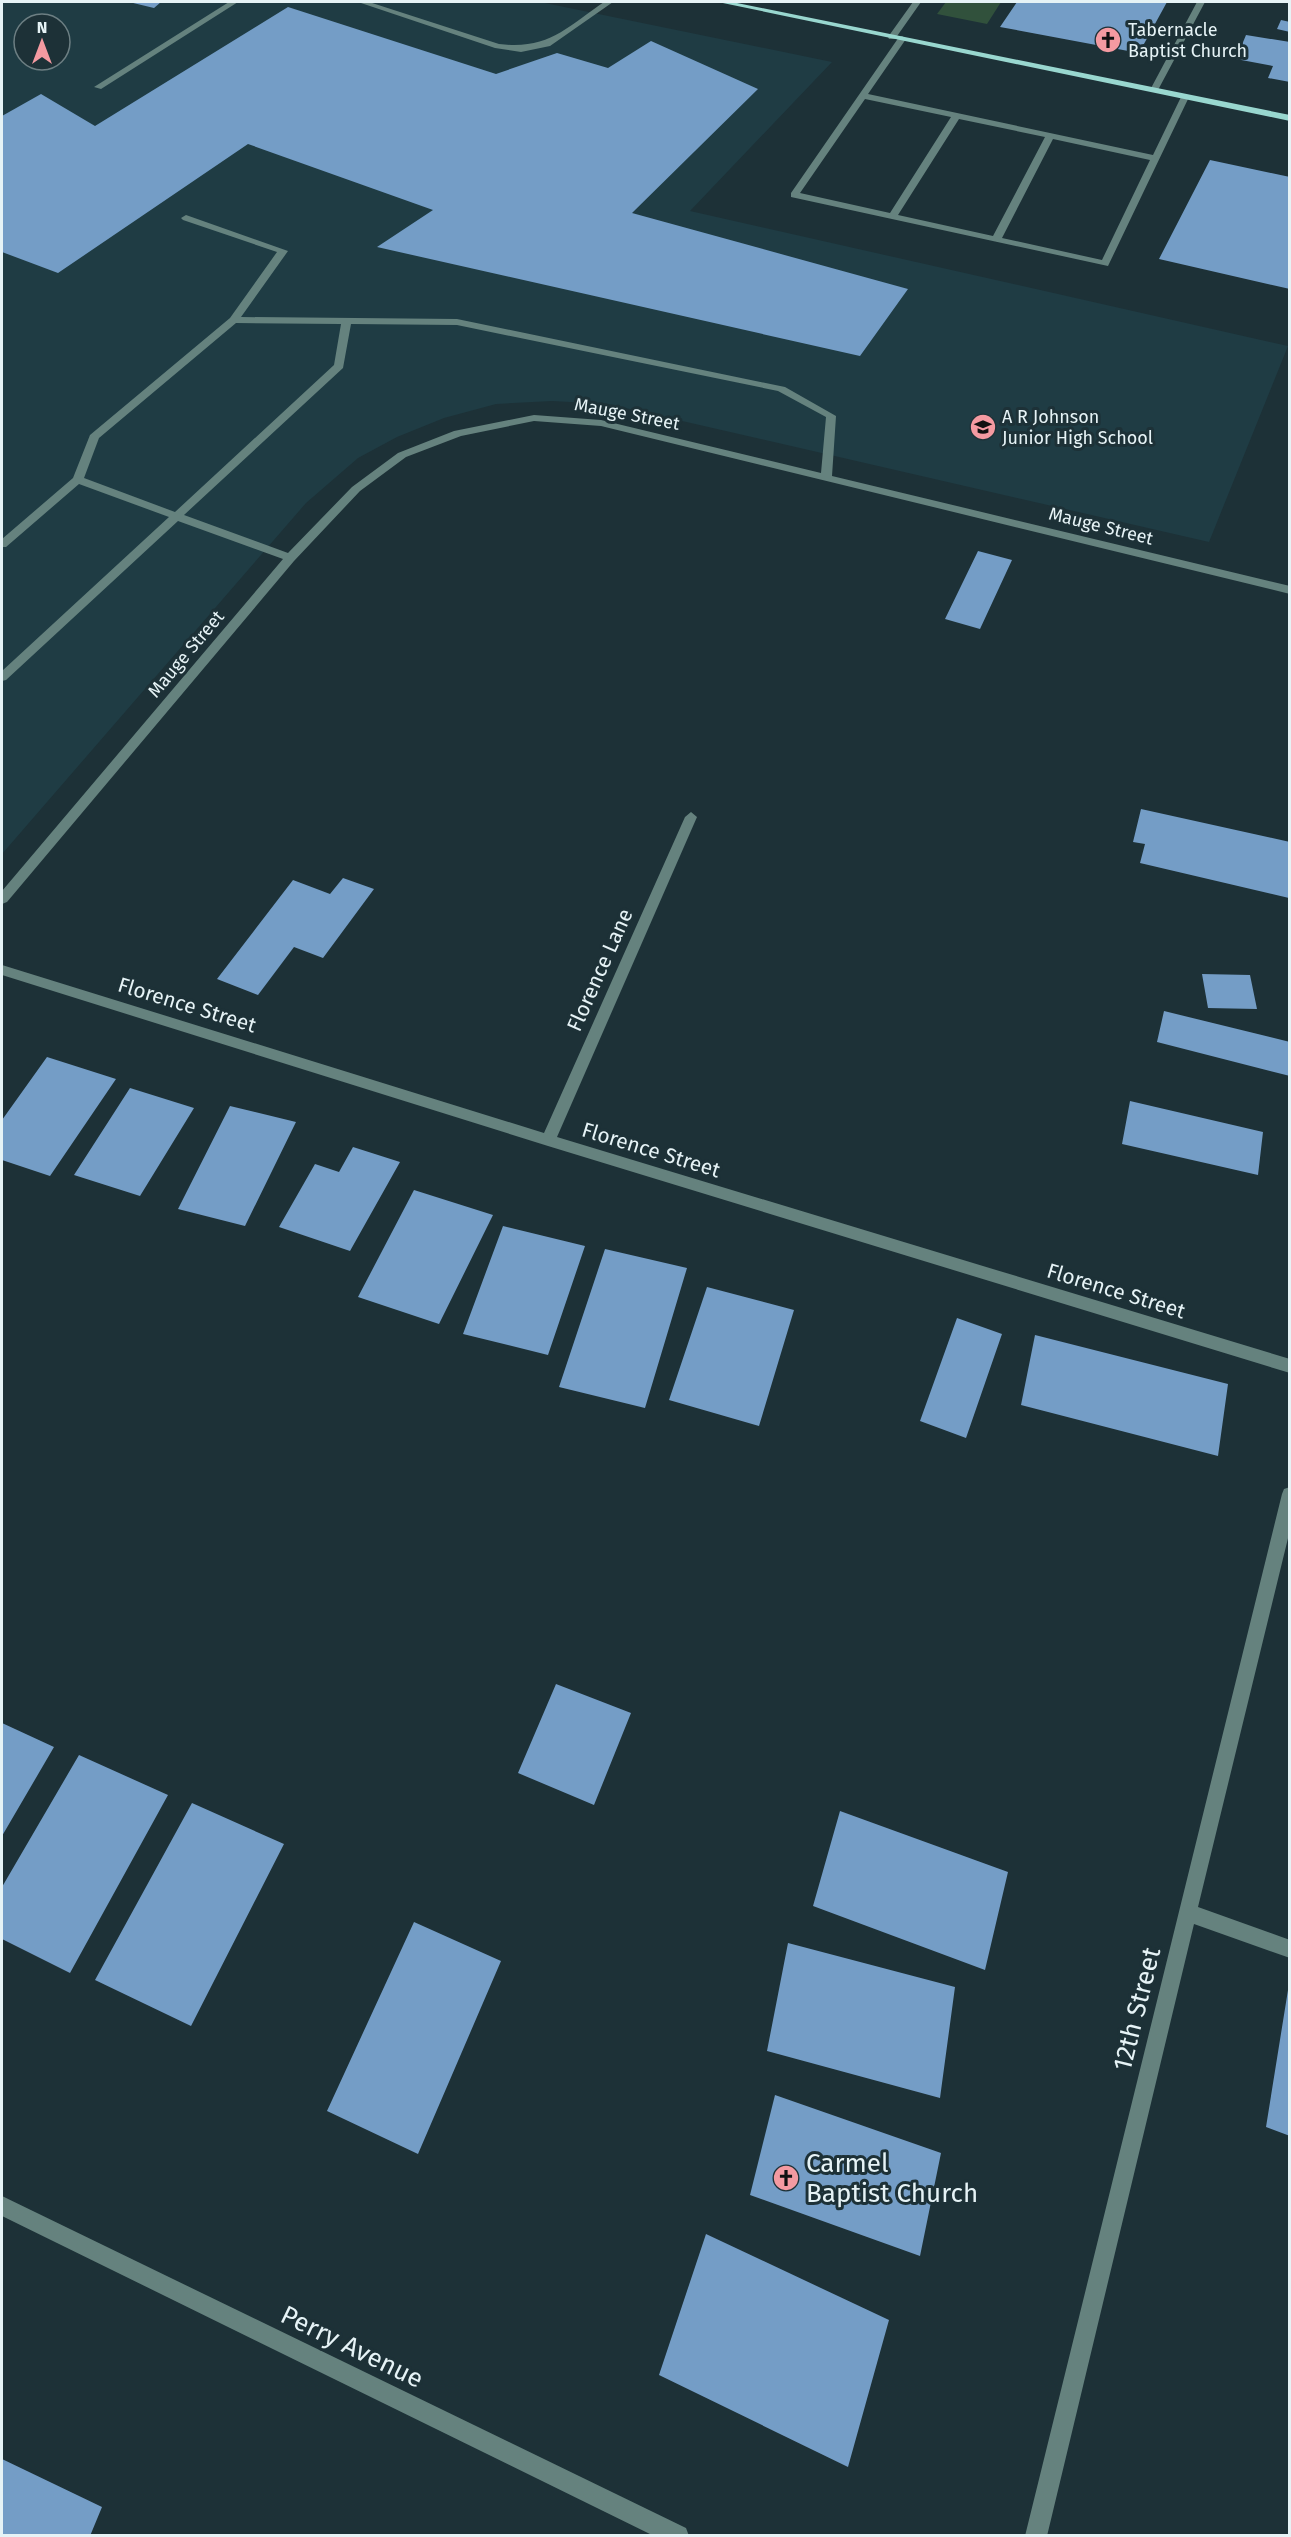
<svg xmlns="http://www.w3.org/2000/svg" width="1291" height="2537" viewBox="0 0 1291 2537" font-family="'Fira Sans',sans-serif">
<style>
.built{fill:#1f3c44;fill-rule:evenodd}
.green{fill:#31513c}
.building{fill:#749dc6}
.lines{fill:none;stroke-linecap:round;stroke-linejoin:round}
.minor{fill:#65827e;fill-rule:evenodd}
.major{fill:#99d7cf;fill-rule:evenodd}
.labels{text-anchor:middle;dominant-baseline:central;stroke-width:6;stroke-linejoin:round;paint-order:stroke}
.far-poi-label{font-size:18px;fill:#e6f3f6;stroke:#1d3137;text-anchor:start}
.far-street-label{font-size:18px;fill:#e6f3f6;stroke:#1d3137}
.street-label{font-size:21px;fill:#e6f3f6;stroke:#1d3137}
.near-street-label{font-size:26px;fill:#e6f3f6;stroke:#1d3137}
.near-poi-label{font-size:26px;fill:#e6f3f6;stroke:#1d3137;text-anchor:start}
</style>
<rect width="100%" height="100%" fill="#1d3137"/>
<path class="built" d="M2,2H540L832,62L690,211L1288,346L1209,542L608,404L552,401L496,404L444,418L397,437L358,458L306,503L2,854ZM24,24H60V60H24Z"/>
<path class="green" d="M946,2H1001L987,24L937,14Z"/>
<path class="building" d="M129,2H161L154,8Z
M1017,2H1167L1139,53L1000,27Z
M288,7L496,74L557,53L608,68L651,41L758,89L632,213L908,289L860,356L377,247L433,210L248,144L58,273L2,252V116L41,94L95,126Z
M1281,20L1290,22V32L1277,29Z
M1246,35L1290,42V82L1268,78L1273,66L1236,59Z
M1210,160L1290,177V289L1159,259Z
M978,551L1012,560L980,629L945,619Z
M1141,809L1290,842L1289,898L1140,863L1145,844L1133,842Z
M343,878L374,889L323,958L294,947L258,995L217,979L293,880L330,894Z
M1202,974L1250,975L1257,1009L1208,1008Z
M1164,1011L1290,1042V1076L1157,1042Z
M47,1057L116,1079L50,1176L2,1160V1120Z
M130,1088L194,1108L140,1196L74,1175Z
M1130,1101L1263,1132L1258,1175L1122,1144Z
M230,1106L296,1122L245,1226L178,1209Z
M353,1147L400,1162L350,1251L279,1227L315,1164L339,1172Z
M414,1190L493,1215L439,1324L358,1297Z
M503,1226L585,1246L548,1355L463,1334Z
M605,1249L687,1268L645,1408L559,1387Z
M707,1287L794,1310L759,1426L669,1400Z
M957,1318L1002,1334L966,1438L920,1421Z
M1035,1335L1228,1384L1218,1456L1021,1405Z
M556,1684L631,1713L594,1805L518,1773Z
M2,1723L54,1747L2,1836Z
M79,1755L168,1795L70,1973L2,1939V1887Z
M192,1803L284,1844L191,2026L95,1980Z
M840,1811L1008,1872L985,1970L813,1906Z
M414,1922L501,1961L418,2154L327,2111Z
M788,1943L955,1987L940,2098L767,2051Z
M1288,1990H1290V2136L1266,2127Z
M775,2095L941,2153L920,2256L750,2195Z
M706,2234L889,2320L848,2467L659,2375Z
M2,2459L102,2507L90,2536H2Z"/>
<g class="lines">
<path class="minor" d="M229,2H238L101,89L94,87Z
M358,2H369L499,44C548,50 566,28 604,2H613L550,46L521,52L495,48Z
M913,2H921L895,39H889L888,37Z
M1197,2H1205L1158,90L1151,92L1150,90Z
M902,36L906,39L868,94L1153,155L1181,97L1188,95L1189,97L1108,266L791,197V193L899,37ZM865,99L951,117L890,213L800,193ZM959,119L1045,137L993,236L898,215ZM1053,139L1150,160L1102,260L1002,238Z
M186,215L288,251L241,317L457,319L785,387L836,416L832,476L1290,586V594L601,426L534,421L461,436L406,457L360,491L294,561L7,902L2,904V891L283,559L178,521L6,680L2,681V671L169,517L79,484L6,547H2V539L73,478L90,435L230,318L277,252L183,220L181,218ZM236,323L341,324L334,365L175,512L84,478L99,438ZM351,324L457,325L778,391L826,417L821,473L601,420L534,415L454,431L398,453L352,487L288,553L184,515L343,368Z
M691,812L697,817L557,1137L1290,1359V1373L548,1146L2,975V965L544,1133L685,817Z
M1290,1487V1530L1198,1907L1290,1940V1958L1194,1924L1047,2536H1025L1282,1494L1284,1489Z
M2,2196L686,2528L689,2536H654L2,2216Z"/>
<path class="major" d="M718,2H732L1290,115V121Z"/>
</g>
<defs>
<g id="church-disc" transform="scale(1.35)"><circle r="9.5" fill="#f49aa1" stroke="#1d3137"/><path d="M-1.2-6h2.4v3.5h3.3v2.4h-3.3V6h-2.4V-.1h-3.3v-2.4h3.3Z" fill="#111"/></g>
<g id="school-disc" transform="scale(1.35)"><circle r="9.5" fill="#f49aa1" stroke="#1d3137"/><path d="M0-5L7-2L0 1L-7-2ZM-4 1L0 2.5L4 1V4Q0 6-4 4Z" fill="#111"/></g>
</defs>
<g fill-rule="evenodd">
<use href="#church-disc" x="1108" y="40"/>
<use href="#school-disc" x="983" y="427"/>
<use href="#church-disc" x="786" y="2178"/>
</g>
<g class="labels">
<g class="far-poi-label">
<text x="1128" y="30">Tabernacle<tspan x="1128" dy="21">Baptist Church</tspan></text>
<text x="1002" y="417">A R Johnson<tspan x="1002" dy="21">Junior High School</tspan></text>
</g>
<g class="far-street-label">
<text transform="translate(627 414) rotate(11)">Mauge Street</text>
<text transform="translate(1101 526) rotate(14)">Mauge Street</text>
<text transform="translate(186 654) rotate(-50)">Mauge Street</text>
</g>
<g class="street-label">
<text transform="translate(600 970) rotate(-66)">Florence Lane</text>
<text transform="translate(187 1005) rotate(17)">Florence Street</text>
<text transform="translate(651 1150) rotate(17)">Florence Street</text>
<text transform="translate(1116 1291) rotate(17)">Florence Street</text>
</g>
<g class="near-street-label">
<text transform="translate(1137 2009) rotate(-76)">12th Street</text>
<text transform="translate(352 2347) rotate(26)">Perry Avenue</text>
</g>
<g class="near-poi-label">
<text x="806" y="2163">Carmel<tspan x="806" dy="30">Baptist Church</tspan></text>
</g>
</g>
<rect width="1291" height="2537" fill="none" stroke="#e6f3f6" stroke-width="6"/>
<g transform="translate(42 42)"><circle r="28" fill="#1d3137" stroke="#6d7f83" stroke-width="1.5"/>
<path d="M0-4.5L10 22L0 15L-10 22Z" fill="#f49aa1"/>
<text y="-9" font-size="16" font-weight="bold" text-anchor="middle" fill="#e6f3f6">N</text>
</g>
</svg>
